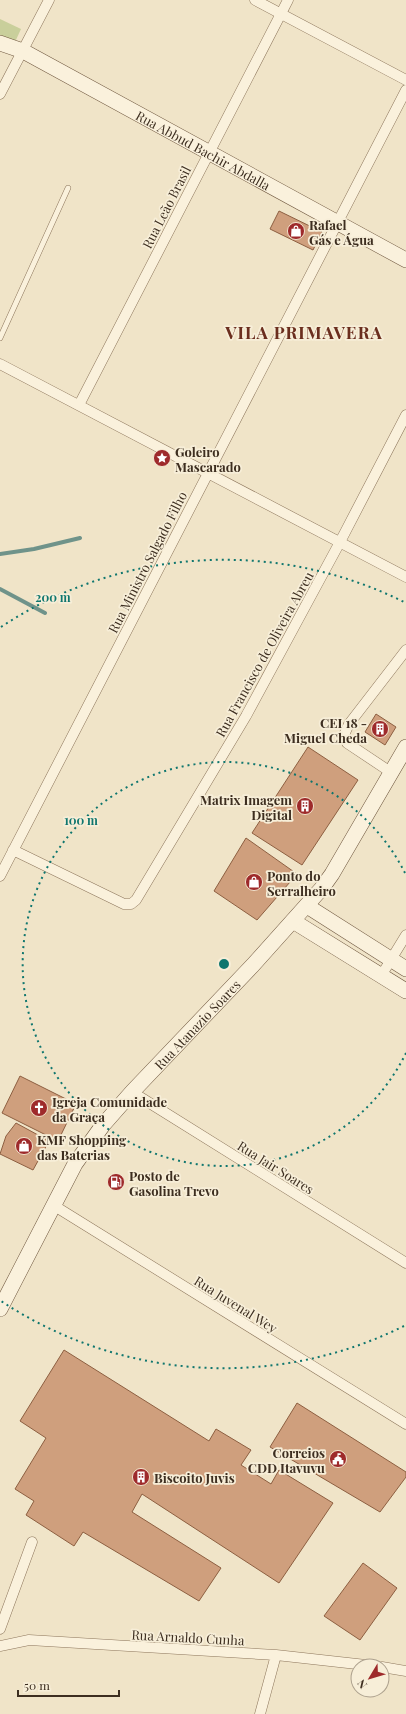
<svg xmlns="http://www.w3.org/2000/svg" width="406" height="1714" viewBox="0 0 406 1714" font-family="'Playfair Display',serif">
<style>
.green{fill:#c9cf9b}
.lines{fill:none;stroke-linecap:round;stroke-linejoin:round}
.stream{stroke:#6f938a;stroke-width:4}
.building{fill:#cf9f7d;stroke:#8d5f41}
.lane-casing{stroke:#8d765c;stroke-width:6}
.street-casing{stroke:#8d765c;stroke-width:11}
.secondary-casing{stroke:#6f573f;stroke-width:16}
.lane{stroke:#faf1dc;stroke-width:5}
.street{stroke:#faf1dc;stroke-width:10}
.secondary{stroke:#faf1dc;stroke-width:15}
.ring{fill:none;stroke:#0f766e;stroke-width:2;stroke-dasharray:2 4}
.labels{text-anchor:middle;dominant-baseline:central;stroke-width:3.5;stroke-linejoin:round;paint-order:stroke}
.street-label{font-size:13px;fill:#3d2e20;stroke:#f7eed8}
.poi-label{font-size:13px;font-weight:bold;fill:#3d2e20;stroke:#f7eed8;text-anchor:start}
.district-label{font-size:17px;font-weight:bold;letter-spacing:1px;fill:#6b2e1e;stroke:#f7eed8}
.centre{fill:#0f766e;stroke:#f7eed8;stroke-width:2}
.ring-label{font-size:12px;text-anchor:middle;font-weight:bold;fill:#0f766e;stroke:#f7eed8;stroke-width:3.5;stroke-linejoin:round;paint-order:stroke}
</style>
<rect width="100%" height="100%" fill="#f0e4c8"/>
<path class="green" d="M0,19L21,29L15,42L0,37Z"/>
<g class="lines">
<path class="stream" d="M0,554L34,549L80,538
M0,589L45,613"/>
</g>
<path class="building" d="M279,211L322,232L313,250L270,229Z
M376,714L396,727L385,745L365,732Z
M308,747L358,780L302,865L252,833Z
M246,838L297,874L257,920L214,891Z
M20,1076L76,1104L58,1141L2,1113Z
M16,1123L49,1141L33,1170L0,1154L6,1136Z
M64,1350L209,1441L216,1429L251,1450L241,1465L271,1484L279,1470L333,1503L279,1583L142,1494L132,1512L221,1568L199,1601L83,1532L74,1546L26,1515L34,1501L15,1489L46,1438L20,1421Z
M297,1403L406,1472V1477L380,1512L270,1447Z
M363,1563L397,1588L360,1640L324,1616Z"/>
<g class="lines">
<g class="lane-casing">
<path id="lane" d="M0,338L68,188"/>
</g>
<g class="street-casing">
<path id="street" d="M255,0L406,80
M0,94L49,0
M0,364L406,577
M79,405L288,0
M392,773L347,743L344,735L349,724L406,650
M13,850L124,904H131L136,900L246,716L340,542L406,415
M0,876L406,90
M381,976L406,935
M132,1092L406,1263
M53,1205L406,1424
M0,1629L32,1542
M0,1646L29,1640L276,1655L375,1666
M382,1667L406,1671
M260,1714L276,1655"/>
</g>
<g class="secondary-casing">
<g id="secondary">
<path id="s1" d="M0,43L23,51L406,260"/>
<path d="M307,906L406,969"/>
<path d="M293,921L406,991"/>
<path id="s2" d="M0,1309L75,1164L103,1125L132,1092L253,965L322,888L332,874L406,747"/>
</g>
</g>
<use href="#lane" class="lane"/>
<use href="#street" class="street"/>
<use href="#secondary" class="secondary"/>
</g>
<g class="ring">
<path d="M406 1053A202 202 0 1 1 406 875"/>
<path d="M404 1326A404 404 0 0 1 1 1301M1 627A404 404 0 0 1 404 602"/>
</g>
<defs>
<g id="shop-disc" transform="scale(0.9)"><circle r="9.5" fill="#9e2a2b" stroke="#f7eed8"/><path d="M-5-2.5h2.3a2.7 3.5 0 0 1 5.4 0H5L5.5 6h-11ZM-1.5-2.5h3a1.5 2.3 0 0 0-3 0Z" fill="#fff"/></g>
<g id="sight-disc" transform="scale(0.9)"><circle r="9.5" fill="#9e2a2b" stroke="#f7eed8"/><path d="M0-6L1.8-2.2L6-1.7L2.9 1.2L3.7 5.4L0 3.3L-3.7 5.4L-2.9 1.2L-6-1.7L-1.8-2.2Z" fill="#fff"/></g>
<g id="building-disc" transform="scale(0.9)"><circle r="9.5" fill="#9e2a2b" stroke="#f7eed8"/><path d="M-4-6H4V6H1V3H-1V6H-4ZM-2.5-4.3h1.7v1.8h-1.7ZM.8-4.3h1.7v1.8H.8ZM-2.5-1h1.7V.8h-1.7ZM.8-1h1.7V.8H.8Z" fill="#fff"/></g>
<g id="church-disc" transform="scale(0.9)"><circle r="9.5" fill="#9e2a2b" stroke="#f7eed8"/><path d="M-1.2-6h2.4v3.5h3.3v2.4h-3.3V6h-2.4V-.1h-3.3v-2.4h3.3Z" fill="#fff"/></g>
<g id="fuel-disc" transform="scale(0.9)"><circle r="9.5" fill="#9e2a2b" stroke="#f7eed8"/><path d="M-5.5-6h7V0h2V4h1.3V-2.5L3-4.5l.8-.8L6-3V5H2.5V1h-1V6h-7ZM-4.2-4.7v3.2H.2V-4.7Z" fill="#fff"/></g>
<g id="civic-disc" transform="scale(0.9)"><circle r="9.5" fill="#9e2a2b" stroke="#f7eed8"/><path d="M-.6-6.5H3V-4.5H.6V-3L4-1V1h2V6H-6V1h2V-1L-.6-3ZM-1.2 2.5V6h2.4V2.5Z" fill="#fff"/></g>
</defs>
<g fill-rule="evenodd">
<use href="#shop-disc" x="296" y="231"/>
<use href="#sight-disc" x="162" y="458"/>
<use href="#building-disc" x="380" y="729"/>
<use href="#building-disc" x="305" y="806"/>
<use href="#shop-disc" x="254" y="882"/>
<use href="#church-disc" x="39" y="1108"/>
<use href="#shop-disc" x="24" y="1146"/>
<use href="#fuel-disc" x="116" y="1182"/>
<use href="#civic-disc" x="338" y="1459"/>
<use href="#building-disc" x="141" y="1477"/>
</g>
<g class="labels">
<g class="street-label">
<text stroke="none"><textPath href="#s1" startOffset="230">Rua Abbud Bachir Abdalla</textPath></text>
<text transform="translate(166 207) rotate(-63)">Rua Leão Brasil</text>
<text transform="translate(147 562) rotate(-63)">Rua Ministro Salgado Filho</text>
<text transform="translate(264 654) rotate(-61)">Rua Francisco de Oliveira Abreu</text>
<text stroke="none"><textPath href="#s2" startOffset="349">Rua Atanazio Soares</textPath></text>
<text transform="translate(276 1167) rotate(32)">Rua Jair Soares</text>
<text transform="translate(236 1304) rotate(32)">Rua Juvenal Wey</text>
<text transform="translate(188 1637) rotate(3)">Rua Arnaldo Cunha</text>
</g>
<g class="poi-label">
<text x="309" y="224">Rafael<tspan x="309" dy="15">Gás e Água</tspan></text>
<text x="175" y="451">Goleiro<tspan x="175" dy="15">Mascarado</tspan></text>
<text x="367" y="722" text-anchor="end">CEI 18 -<tspan x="367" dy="15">Miguel Cheda</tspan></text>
<text x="292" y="799" text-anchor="end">Matrix Imagem<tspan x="292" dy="15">Digital</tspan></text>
<text x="267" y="875">Ponto do<tspan x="267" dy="15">Serralheiro</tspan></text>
<text x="52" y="1101">Igreja Comunidade<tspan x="52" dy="15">da Graça</tspan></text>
<text x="37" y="1139">KMF Shopping<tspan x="37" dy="15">das Baterias</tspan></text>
<text x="129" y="1175">Posto de<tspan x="129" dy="15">Gasolina Trevo</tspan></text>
<text x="325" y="1452" text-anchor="end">Correios<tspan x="325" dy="15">CDD Itavuvu</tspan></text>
<text x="154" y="1477">Biscoito Juvis</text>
</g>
<g class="district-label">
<text x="304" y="332">VILA PRIMAVERA</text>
</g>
</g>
<circle cx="224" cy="964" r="6" class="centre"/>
<g class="ring-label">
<text x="53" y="602">200 m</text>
<text x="81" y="825">100 m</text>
</g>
<g transform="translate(370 1678) rotate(232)"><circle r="19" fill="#f7eed8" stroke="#ada18e"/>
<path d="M0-3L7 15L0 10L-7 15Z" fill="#9e2a2b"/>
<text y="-6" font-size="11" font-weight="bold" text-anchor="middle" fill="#3d2e20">N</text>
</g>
<path d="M18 1690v6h101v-6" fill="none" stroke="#3d2e20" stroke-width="2"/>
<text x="24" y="1690" font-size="12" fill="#3d2e20" stroke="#f7eed8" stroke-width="3" paint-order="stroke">50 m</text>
</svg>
